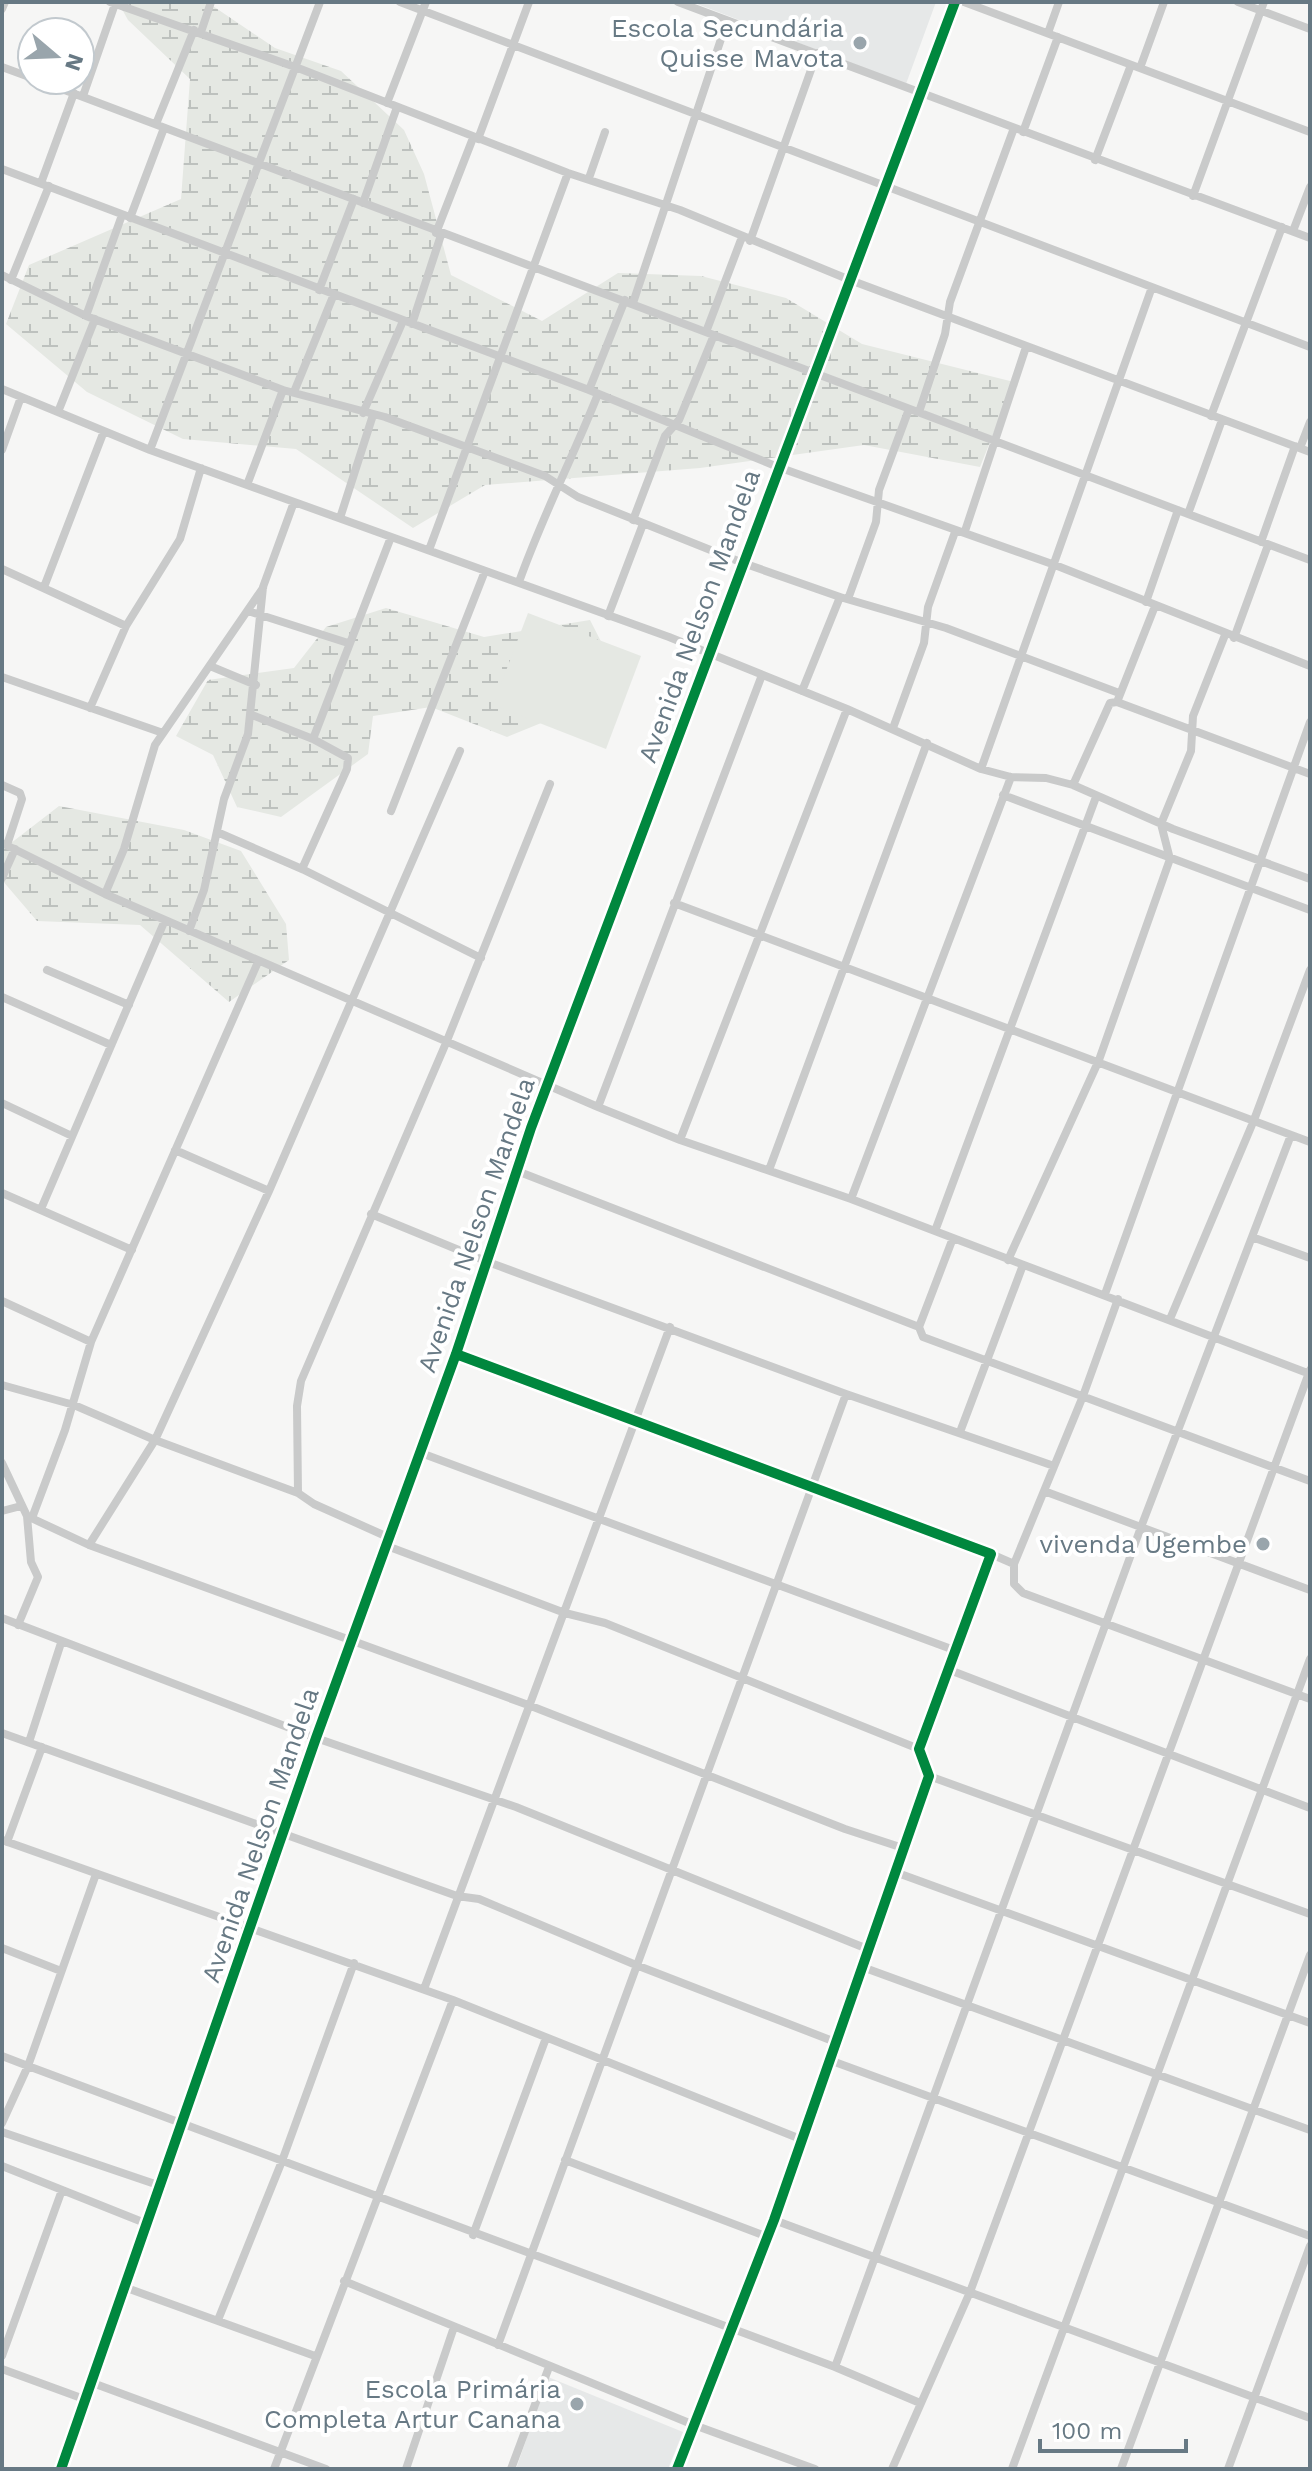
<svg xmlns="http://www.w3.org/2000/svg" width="1312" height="2471" viewBox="0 0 1312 2471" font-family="'Work Sans',sans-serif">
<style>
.built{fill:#e6e8e8}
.wetland{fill:url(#wetland-marsh)}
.garden{fill:#e5e8e3}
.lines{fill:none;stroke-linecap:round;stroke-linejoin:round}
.minor{stroke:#c9caca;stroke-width:8}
.tertiary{stroke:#c9caca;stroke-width:10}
.cycleway-casing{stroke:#fff;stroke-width:15}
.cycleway{stroke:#00873e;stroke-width:10}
.poi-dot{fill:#99a5ac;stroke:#fff;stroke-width:3}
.labels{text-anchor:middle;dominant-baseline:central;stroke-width:8;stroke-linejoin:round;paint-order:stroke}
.poi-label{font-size:26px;fill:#677984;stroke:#fff;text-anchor:end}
.street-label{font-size:26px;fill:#677984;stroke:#fff}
</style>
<defs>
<pattern id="wetland-marsh" width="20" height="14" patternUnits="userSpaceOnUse" patternTransform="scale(2)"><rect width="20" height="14" fill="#e5e8e3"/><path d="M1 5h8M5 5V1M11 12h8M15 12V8" fill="none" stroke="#bdc1be"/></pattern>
</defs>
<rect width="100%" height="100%" fill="#f6f6f5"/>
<path class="built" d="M692,2H936L906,84Z
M548,2377L683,2432L668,2469H516Z"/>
<path class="wetland" d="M118,2H207L275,48L341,71L404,130L424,174L451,275L542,321L618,273L701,276L786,298L862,344L1014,382L980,467L864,445L700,468L485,485L413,528L296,449L183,439L87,392L6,324L29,265L181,199L190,79L128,20Z
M386,608L484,637L590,620L613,665L610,695L507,737L431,707L373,716L368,754L281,817L237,807L213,755L176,736L208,680L294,668L326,627Z
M59,806L184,830L241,851L286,924L289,960L229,1002L140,925L37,921L2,880V850Z"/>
<path class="garden" d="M528,613L641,656L606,749L493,705Z"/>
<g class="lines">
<path class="minor" d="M110,2L298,68L568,173L680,210L850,280L1310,452
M400,2L1310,347
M678,2L1310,238
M964,2L1310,132
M1238,2L1310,29
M2,9L5,2
M201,32L211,2
M1048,33L1059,2
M2,67L32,78
M1140,68L1164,2
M38,80L1310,560
M83,96L115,4
M387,103L426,2
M156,124L194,30
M1023,132L1058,37
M478,139L529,2
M1095,160L1131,65
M2,169L589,390L778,467L1055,565L1310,666
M589,178L605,132
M41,183L74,93
M1193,196L1264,2
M363,203L397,107
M130,218L164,128
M1293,231L1310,187
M436,233L473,138
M750,241L817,53
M2,275L86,316L283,390L385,417L545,476L578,497L743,563L840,597L946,628L1119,693
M11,280L49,186
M319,290L354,199
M633,303L727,21
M86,316L122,215
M412,324L441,235
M706,332L742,237
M2,389L150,450L669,637L847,709L981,769L1011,777L1046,778L1073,785L1173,829L1310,879
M589,390L625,300
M294,392L334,294
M58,412L95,319
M919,412L945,334L950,302L1014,128
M363,413L403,321
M1211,416L1282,227
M1300,448L1310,422
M2,450L21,397
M150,450L320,2
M247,485L283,390
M1188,514L1222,420
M340,518L373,415
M633,520L665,436L679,420L714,335
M965,531L1026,347
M1261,542L1295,446
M429,550L568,173
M2,569L126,626
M519,582C542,517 573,457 598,394
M44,587L104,431
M848,599L876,522L879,490L909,409
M1146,602L1178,510
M248,611L348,643
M608,616L643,524
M1234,638L1268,545
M210,666L256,685
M2,677L163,733
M802,691L840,597
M1117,702L1310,774
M90,708L126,626L180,539L201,468
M252,715L313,739L348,758L347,769L302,869
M893,728L924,643L928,607L955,532
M313,739L391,537
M981,769L1152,287
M2,785L20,793L22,799L7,845
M1073,785L1110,703L1117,702L1155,606
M1003,795L1310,910
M391,811L485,571
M217,832L302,869L481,958
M2,843L105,894L598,1107L680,1140L851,1199L1310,1374
M2,878L15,849
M105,894L124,849L155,745L263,588
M674,903L1310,1142
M189,931L204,890L224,799L248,734L263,587L294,502
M47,970L129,1005
M2,997L111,1045
M2,1103L72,1136
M598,1107L762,675
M680,1140L847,709
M175,1150L269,1191
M769,1170L927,743
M517,1171L919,1327
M2,1193L132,1250
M851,1199L1011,777
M41,1209L165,920
M371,1214L488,1262L846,1394L1054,1466
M935,1231L1096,797
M1252,1237L1310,1258
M953,1238L919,1327L923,1337L1310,1481
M1008,1260L1099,1060L1170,859L1161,824L1191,751L1193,716L1225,635
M1105,1294L1310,722
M2,1301L91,1342
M1170,1319L1254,1120L1310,970
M456,1354L991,1554L919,1749L929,1776L774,2220L677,2469
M2,1385L74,1405L155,1440L298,1493
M960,1432L1023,1265
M421,1453L954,1650
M2,1463L27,1516L31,1562L38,1577L18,1625
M1044,1491L1310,1590
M2,1511L21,1506
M27,1516L89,1545L531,1706L845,1829L903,1848
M32,1518L65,1430L91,1342L258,962
M390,1538L314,1504L298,1493L297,1406L301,1381L446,1043L550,784
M89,1545L155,1440L269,1191L460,751
M387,1546L565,1613L605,1623L919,1749
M991,1554L1014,1564L1083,1396L1118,1299
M1014,1564V1584L1023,1593L1310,1699
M2,1618L316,1738L516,1807L870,1950
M947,1669L1310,1808
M2,1733L457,1896L479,1899L636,1965L838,2043
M29,1742L61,1643
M929,1776L1310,1914
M2,1840L453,2000L803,2140
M7,1842L42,1747
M895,1872L1310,2023
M2,1948L61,1971
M865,1968L1310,2130
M424,1989L670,1327
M2,2056L28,2066L96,1874
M832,2061L1310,2236
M2,2123L28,2066L835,2367L920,2403
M2,2132L158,2185
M565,2160L768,2237
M2,2166L145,2223
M774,2220L1310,2418
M473,2235L546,2038
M344,2281L694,2425L815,2469
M124,2287L315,2356
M218,2320L282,2161L354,1963
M498,2345L846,1394
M2,2356L62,2190
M835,2367L1141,1527L1291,1135
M2,2369L84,2399
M90,2382L326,2469
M274,2469L453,2000
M406,2469L454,2327
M511,2469L549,2367
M892,2469L970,2292L1310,1370
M1012,2469L1310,1659
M1121,2469L1310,1955
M1228,2469L1310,2246"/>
<path class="tertiary" d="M61,2469L316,1738L456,1354L531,1128L955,2"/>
<g class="cycleway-casing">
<path id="cycleway" d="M456,1354L991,1554L919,1749L929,1776L774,2220L677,2469
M61,2469L316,1738L456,1354L531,1128L955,2"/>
</g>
<use href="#cycleway" class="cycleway"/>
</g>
<g class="poi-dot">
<circle cx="860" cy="43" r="8"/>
<circle cx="1263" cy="1544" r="8"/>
<circle cx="577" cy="2404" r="8"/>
</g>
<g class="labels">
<g class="poi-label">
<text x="844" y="28">Escola Secundária<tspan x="844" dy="30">Quisse Mavota</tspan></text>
<text x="1247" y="1544">vivenda Ugembe</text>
<text x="561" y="2389">Escola Primária<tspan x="561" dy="30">Completa Artur Canana</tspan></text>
</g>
<g class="street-label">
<text transform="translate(699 616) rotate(-70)">Avenida Nelson Mandela</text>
<text transform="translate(476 1225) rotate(-71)">Avenida Nelson Mandela</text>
<text transform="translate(260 1835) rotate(-71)">Avenida Nelson Mandela</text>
</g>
</g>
<rect width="1312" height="2471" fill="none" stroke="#677984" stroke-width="8"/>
<g transform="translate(56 56) rotate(109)"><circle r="38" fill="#ffffff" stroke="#c2c9ce" stroke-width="2"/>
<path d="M0-6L14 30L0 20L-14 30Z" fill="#99a5ac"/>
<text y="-12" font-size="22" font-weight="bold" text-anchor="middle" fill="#677984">N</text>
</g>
<path d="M1040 2439v12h146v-12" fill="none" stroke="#677984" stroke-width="4"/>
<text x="1052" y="2439" font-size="24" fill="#677984" stroke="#ffffff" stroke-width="6" paint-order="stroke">100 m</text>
</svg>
